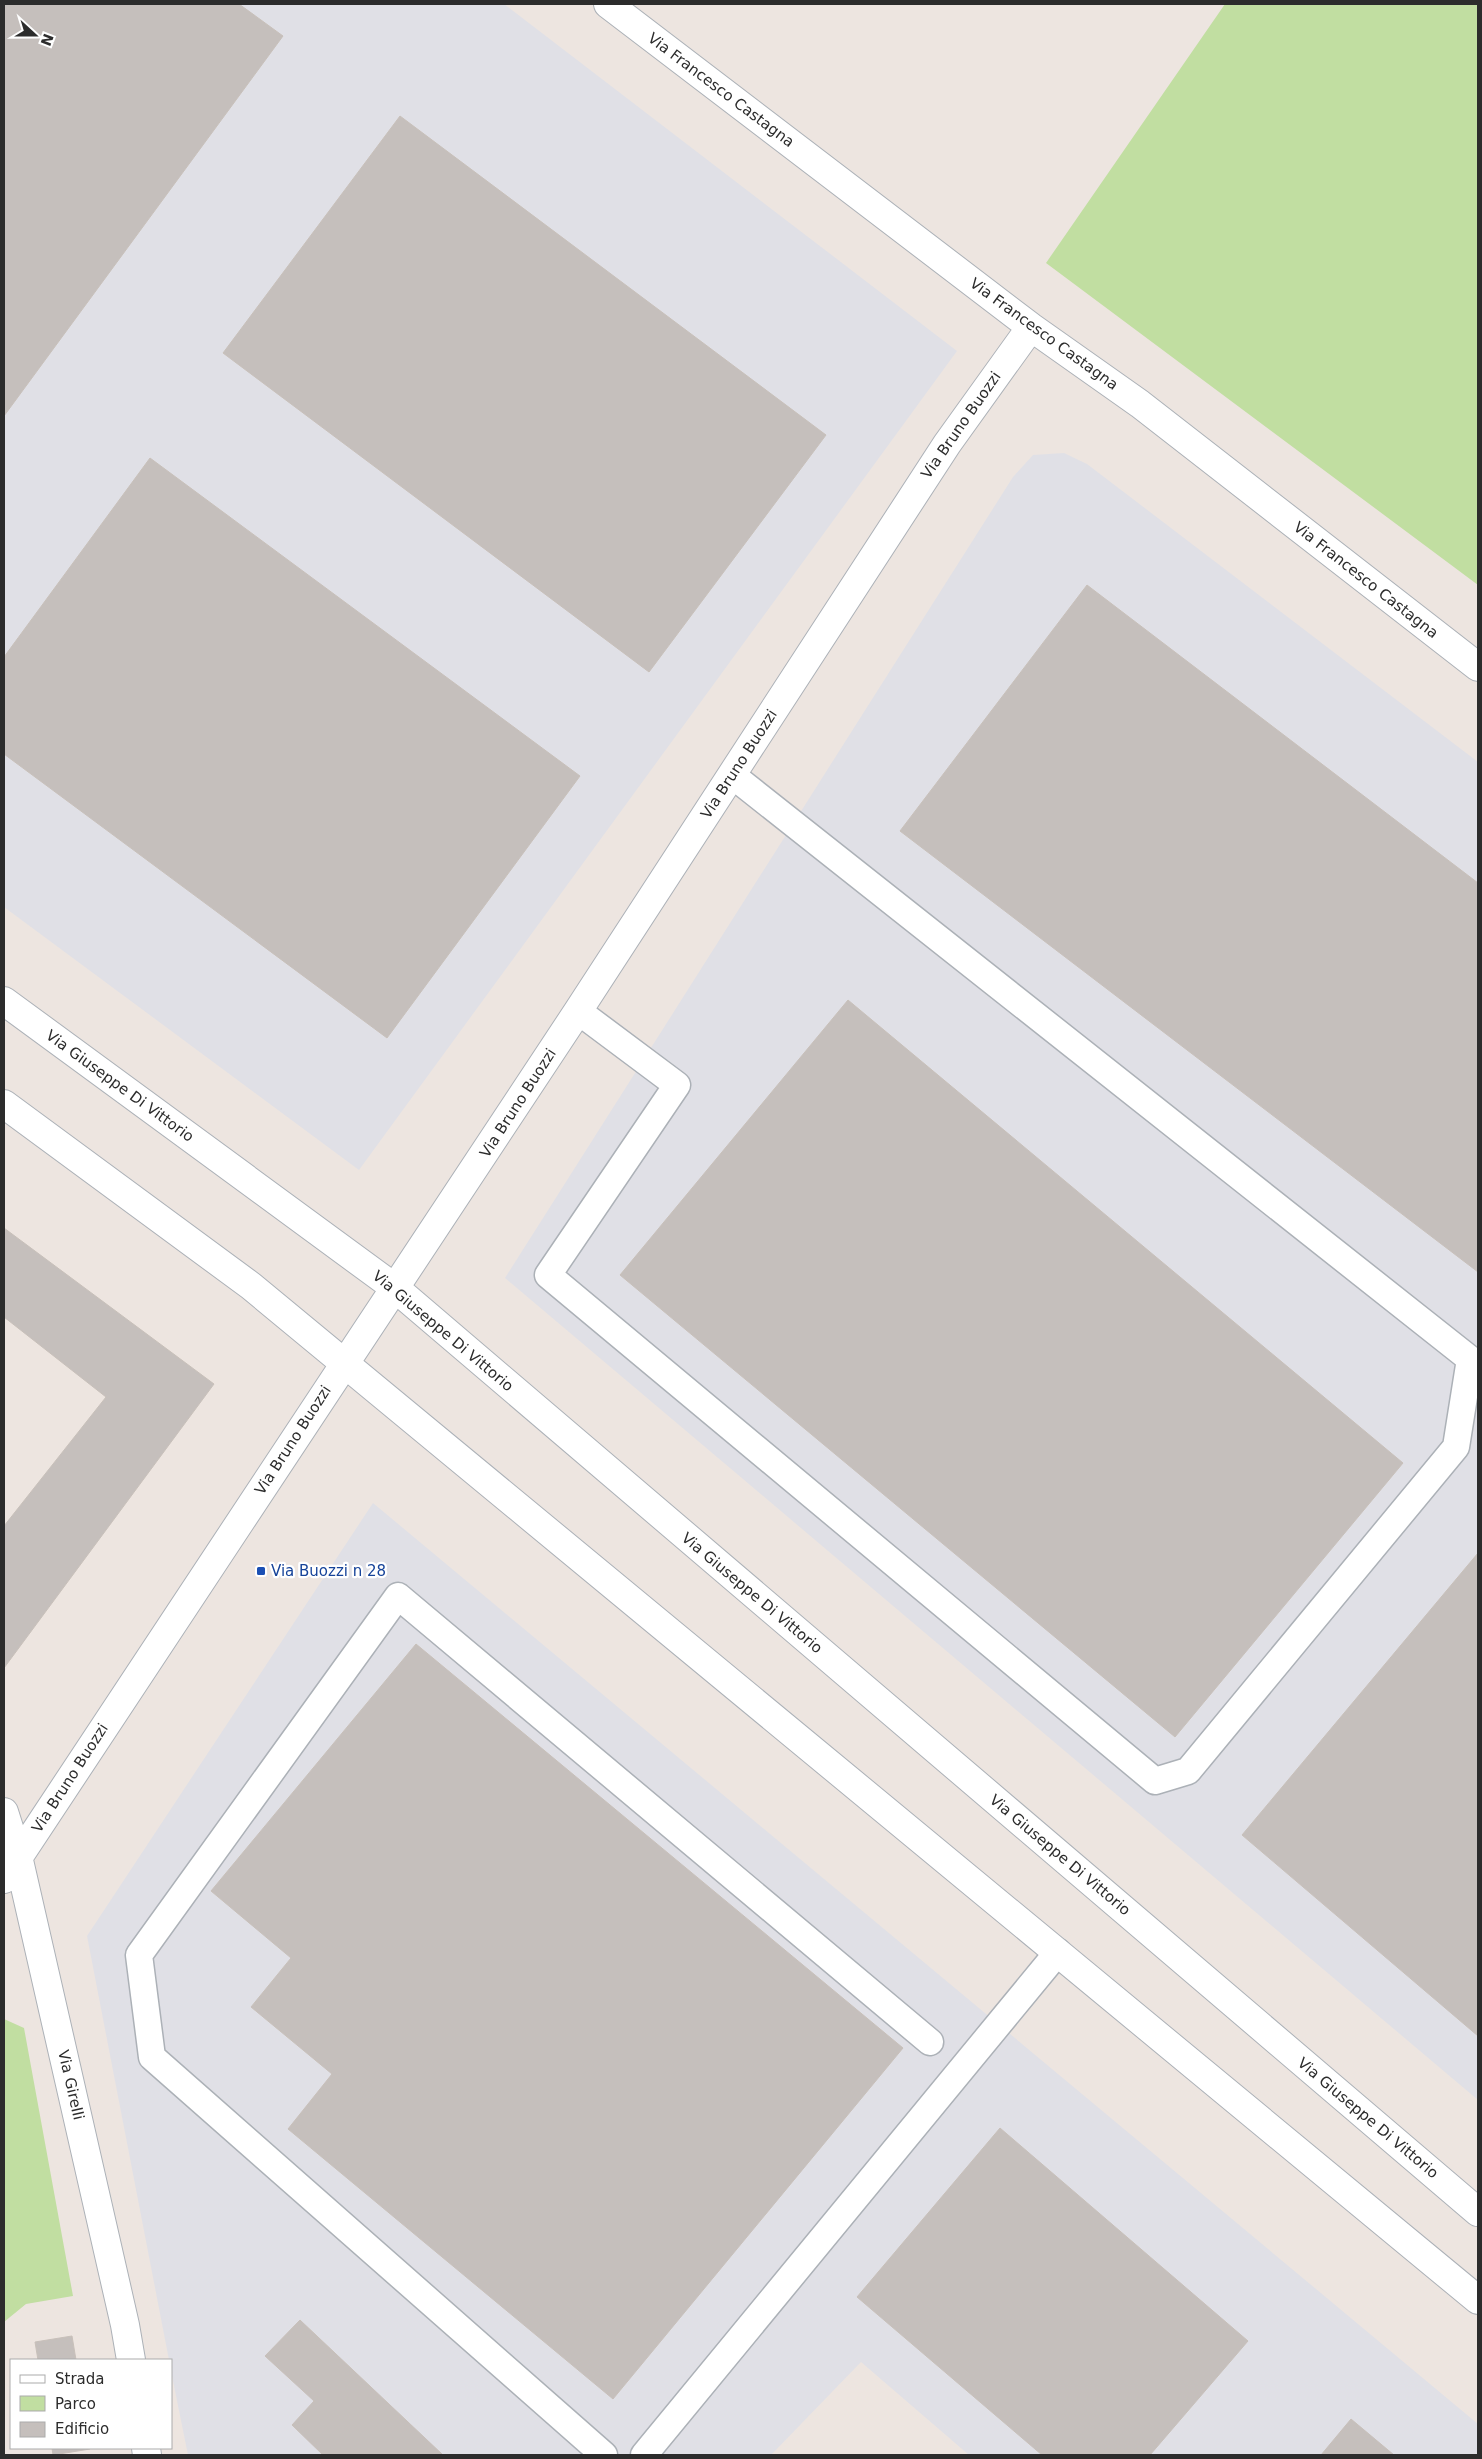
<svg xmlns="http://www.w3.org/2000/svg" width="1482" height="2459" viewBox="0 0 1482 2459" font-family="'DejaVu Sans',sans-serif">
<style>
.industrial{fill:#e0e0e6}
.green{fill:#c1dea1}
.building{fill:#c5bfbc;stroke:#c8c0ba}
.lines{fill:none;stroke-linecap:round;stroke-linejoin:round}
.service-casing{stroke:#acb1b7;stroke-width:29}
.minor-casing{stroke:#acb1b7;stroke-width:30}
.service{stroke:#fff;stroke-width:26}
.minor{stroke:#fff;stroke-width:28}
.transit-dot{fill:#1a4fb4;stroke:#fff;stroke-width:2}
.labels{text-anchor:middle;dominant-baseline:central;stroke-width:4.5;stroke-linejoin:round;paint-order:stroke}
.street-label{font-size:15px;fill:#2c2c2c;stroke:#fff}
.transit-label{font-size:15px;fill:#164399;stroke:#fff;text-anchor:start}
</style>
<rect width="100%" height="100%" fill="#ede5e0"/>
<path class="industrial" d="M4,4H504L957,351L359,1170L4,907Z
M1064,453L1087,464L1478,762V2100L505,1278L1013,477L1033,455Z
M373,1503L1478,2424V2455H969L861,2362L771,2455H188L171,2371V2360H169L87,1936Z"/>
<path class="green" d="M1225,4H1478V585L1046,263Z
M4,2019L24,2028L73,2296L26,2304L4,2322Z"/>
<path class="building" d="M4,4H239L283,36L4,416Z
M400,116L826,435L649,672L223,353Z
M150,458L580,776L387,1038L4,754V657Z
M1087,585L1478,883V1272L900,831Z
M848,1000L1403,1463L1175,1737L620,1275Z
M4,1228L214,1384L4,1668V1526L106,1397L4,1317Z
M1478,1553V2036L1242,1835Z
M416,1644L903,2048L613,2399L288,2129L332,2074L251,2007L291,1958L211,1891Z
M1000,2128L1248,2341L1150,2455H1042L857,2297Z
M300,2320L443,2455H323L292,2425L314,2401L265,2356Z
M72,2336L76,2360H38L35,2342Z
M1351,2419L1394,2455H1321Z
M52,2448H89L90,2449L53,2455Z"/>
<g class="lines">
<g class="service-casing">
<path id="service" d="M578,1011L677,1085L548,1275L1155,1781L1188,1771L1456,1447L1470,1359L732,775
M604,2455L152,2057L139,1955L398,1596L930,2042
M644,2455L1058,1952"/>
</g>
<g class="minor-casing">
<path id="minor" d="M608,4L1031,327L1140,404L1478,667
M4,1001L395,1288L1478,2212
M4,1104L251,1286L1478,2300
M4,1812L18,1856L125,2325L131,2360
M4,1879L578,1011L947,444L1031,327
M146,2448L147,2455"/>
</g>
<use href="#service" class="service"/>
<use href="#minor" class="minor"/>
</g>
<rect class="transit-dot" x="256" y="1566" width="10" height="10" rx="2.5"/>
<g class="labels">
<g class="street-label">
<text transform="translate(721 90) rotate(37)">Via Francesco Castagna</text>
<text transform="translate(1044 334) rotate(36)">Via Francesco Castagna</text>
<text transform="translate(961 425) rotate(-55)">Via Bruno Buozzi</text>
<text transform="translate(1366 580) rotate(38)">Via Francesco Castagna</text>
<text transform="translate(739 764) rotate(-57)">Via Bruno Buozzi</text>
<text transform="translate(120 1086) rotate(36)">Via Giuseppe Di Vittorio</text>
<text transform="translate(518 1103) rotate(-57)">Via Bruno Buozzi</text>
<text transform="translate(443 1331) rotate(40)">Via Giuseppe Di Vittorio</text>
<text transform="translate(293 1440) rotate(-57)">Via Bruno Buozzi</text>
<text transform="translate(752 1593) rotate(40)">Via Giuseppe Di Vittorio</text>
<text transform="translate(70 1778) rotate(-57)">Via Bruno Buozzi</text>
<text transform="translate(1060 1855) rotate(40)">Via Giuseppe Di Vittorio</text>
<text transform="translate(71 2085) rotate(77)">Via Girelli</text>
<text transform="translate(1368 2118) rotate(40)">Via Giuseppe Di Vittorio</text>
</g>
<g class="transit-label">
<text x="271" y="1571">Via Buozzi n 28</text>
</g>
</g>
<rect width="1482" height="2459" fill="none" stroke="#2c2c2c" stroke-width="10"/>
<rect x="10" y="2359" width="162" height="90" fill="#ffffff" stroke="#ababab"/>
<rect x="20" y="2375" width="25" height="8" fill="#ffffff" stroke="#ababab"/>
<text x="55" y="2384" font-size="15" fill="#2c2c2c">Strada</text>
<rect x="20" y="2396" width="25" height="15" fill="#c1dea1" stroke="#ababab"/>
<text x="55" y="2409" font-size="15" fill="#2c2c2c">Parco</text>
<rect x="20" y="2422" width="25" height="15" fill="#c5bfbc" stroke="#ababab"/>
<text x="55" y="2434" font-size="15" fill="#2c2c2c">Edificio</text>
<g transform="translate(35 35) rotate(111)" stroke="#ffffff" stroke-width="4" paint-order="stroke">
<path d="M0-4L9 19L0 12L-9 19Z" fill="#2c2c2c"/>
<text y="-8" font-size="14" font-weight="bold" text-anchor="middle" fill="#2c2c2c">N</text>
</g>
</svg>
